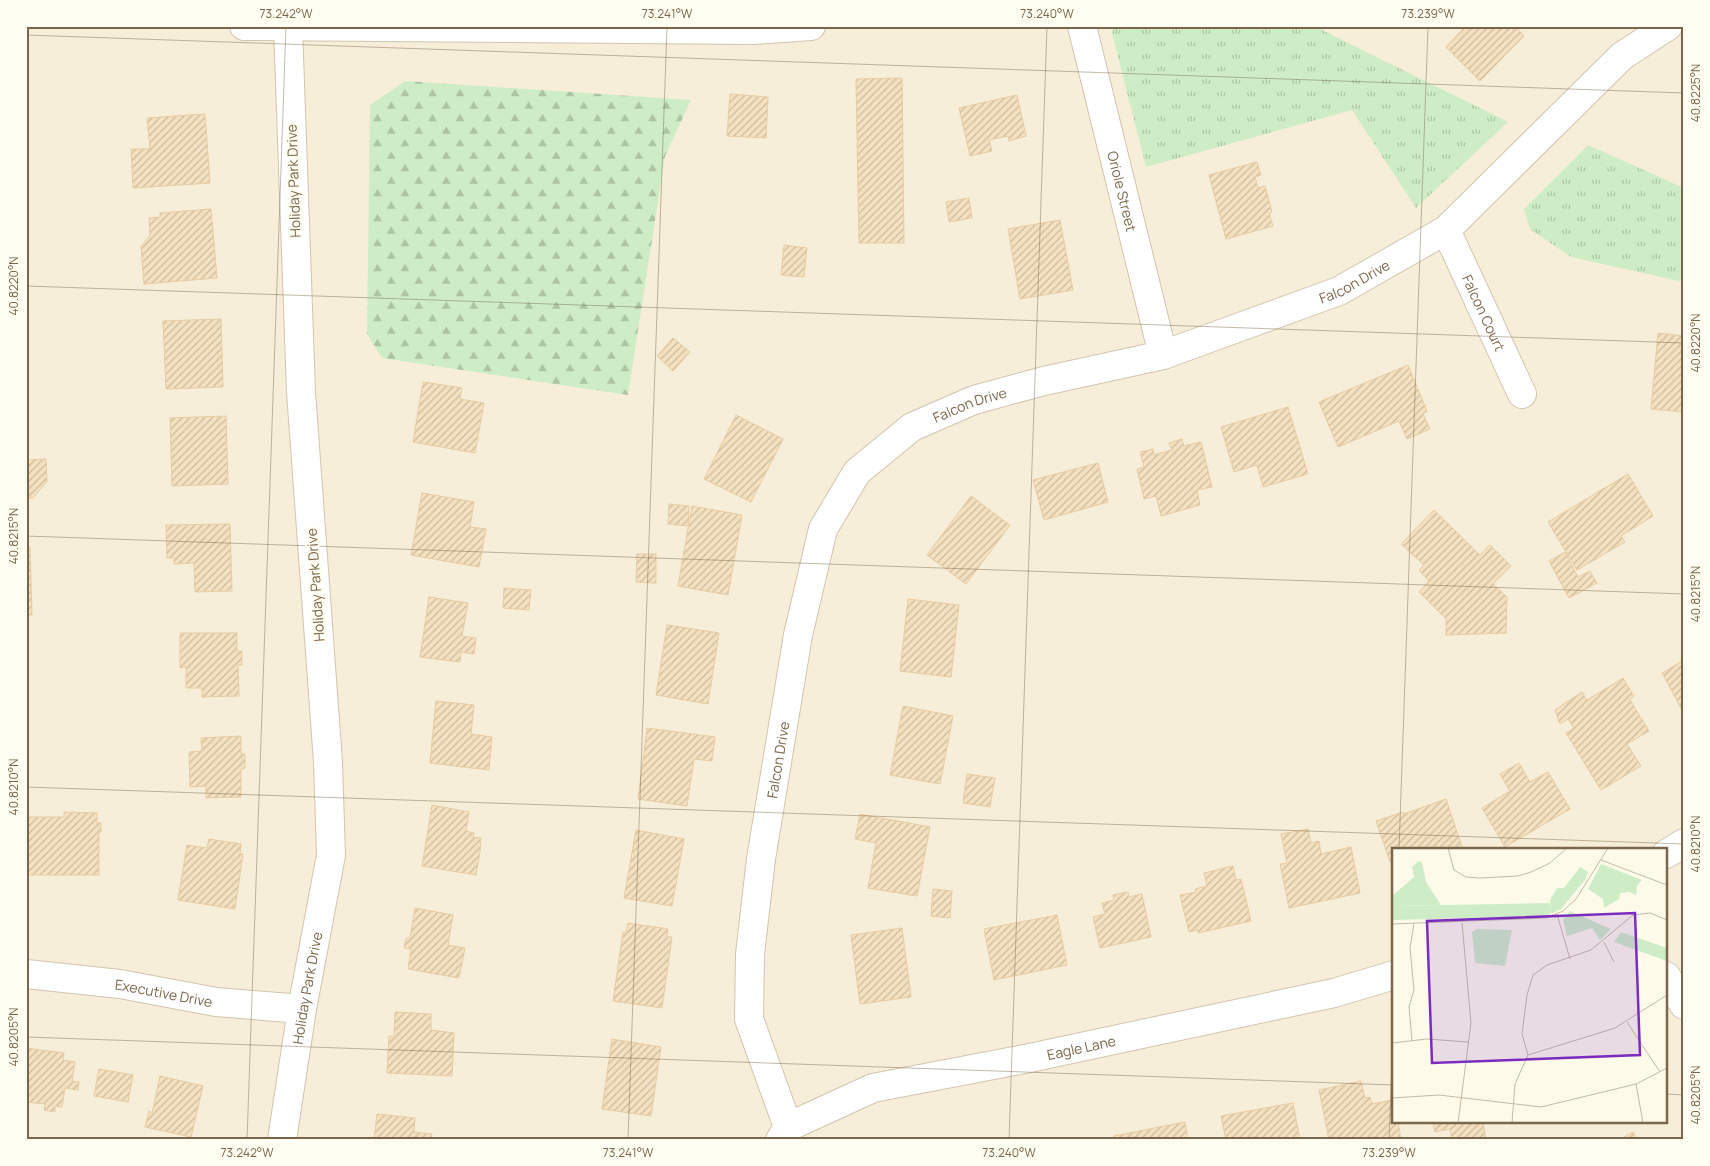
<svg xmlns="http://www.w3.org/2000/svg" width="1710" height="1166" viewBox="0 0 1710 1166" font-family="Manrope,sans-serif">
<style>
.residential{fill:#f6eed8;fill-rule:evenodd}
.grass{fill:url(#grass-tufts)}
.forest{fill:url(#forest-firs)}
.building{fill:url(#building-hatch);stroke:#e8cba0}
.lines{fill:none;stroke-linecap:round;stroke-linejoin:round}
.minor-casing{stroke:#d1c5ae;stroke-width:30}
.minor{stroke:#fff;stroke-width:28}
.ticks{fill:none;stroke:#7a664b;stroke-width:1;stroke-opacity:0.45}
.labels{text-anchor:middle;dominant-baseline:central;stroke-width:4.5;stroke-linejoin:round;paint-order:stroke}
.street-label{font-size:14px;fill:#7a664b;stroke:#fffdf1}
.inset-road{fill:none;stroke:#c5bba5;stroke-width:1}
.view{fill:#7b2cbf;fill-opacity:0.15;stroke:#7b2cbf;stroke-width:2.5}
.inset-edge{fill:none;stroke:#7a664b;stroke-width:2.5}
.neatline{fill:none;stroke:#7a664b;stroke-width:2}
.ticks-label{font-size:12px;text-anchor:middle;fill:#7a664b}
</style>
<defs>
<pattern id="grass-tufts" width="24" height="20" patternUnits="userSpaceOnUse" patternTransform="scale(1.25)"><rect width="24" height="20" fill="#ceedc7"/><path d="M3 7l-1-3M5 7V3M7 7l1-3M15 17l-1-3M17 17v-4M19 17l1-3" fill="none" stroke="#acc4a4"/></pattern>
<pattern id="forest-firs" width="22" height="20" patternUnits="userSpaceOnUse" patternTransform="scale(1.25)"><rect width="22" height="20" fill="#ceedc7"/><path d="M5 1l3.5 6h-7zM16 11l3.5 6h-7z" fill="#acc4a4"/></pattern>
<pattern id="building-hatch" width="6" height="6" patternUnits="userSpaceOnUse" patternTransform="scale(1.25)"><rect width="6" height="6" fill="#f4e1c0"/><path d="M-1 1l2-2M0 6l6-6M5 7l2-2" fill="none" stroke="#cbba9e"/></pattern>
</defs>
<rect width="100%" height="100%" fill="#fdfaea"/>
<path class="residential" d="M26,26H1684V1140H26ZM1394,850H1666V1122H1394Z"/>
<path class="grass" d="M1114,26H1314L1508,122L1416,208L1352,110L1146,167L1112,33Z
M1588,145L1684,188V282L1571,257L1530,229L1524,209Z"/>
<path class="forest" d="M405,81L691,100L665,156L628,395L382,358L367,334L370,105Z"/>
<path class="building" d="M1466,26H1515L1524,36L1480,81L1446,47Z
M902,78L904,243H859L856,79Z
M730,94L768,97L766,138L727,136Z
M1017,95L1026,136L1009,141L1008,136L989,140L992,151L970,156L959,108Z
M205,114L210,183L133,188L131,149H150L147,118Z
M1257,162L1261,175L1255,177L1258,188L1265,186L1272,212L1269,213L1273,226L1226,239L1209,175Z
M969,198L972,218L949,222L946,202Z
M211,209L217,278L144,284L141,247L150,235L149,218L160,217V213Z
M1060,220L1073,290L1020,299L1008,229Z
M784,245L807,248L804,277L781,275Z
M221,319L223,387L166,389L163,321Z
M1658,333L1684,336V412L1651,409Z
M673,338L690,352L673,371L657,356Z
M1408,365L1427,411L1423,414L1430,429L1407,439L1399,421L1338,447L1319,402Z
M423,382L462,388L460,399L484,403L475,453L413,442Z
M1288,407L1308,474L1263,487L1257,465L1234,472L1221,427Z
M736,415L783,439L751,502L704,479Z
M226,416L228,484L172,486L170,418Z
M1182,439L1184,446L1201,442L1212,487L1197,490L1200,505L1161,516L1156,496L1144,499L1137,469L1144,467L1140,452L1153,449L1154,455L1172,450L1169,443Z
M46,459L47,481L33,498H26V460Z
M1098,463L1108,502L1044,520L1033,480Z
M1628,474L1653,516L1621,536L1625,542L1577,570L1548,522Z
M422,493L474,502L470,527L486,529L479,567L411,555Z
M971,496L1010,525L966,584L927,555Z
M669,504L689,506L688,526L668,524Z
M692,506L742,515L728,595L678,586Z
M1434,510L1480,555L1490,545L1511,566L1493,584L1507,597L1506,633L1446,635V619L1419,592L1429,581L1419,570L1424,565L1401,544Z
M230,524L232,591L195,592L194,563L174,564V558H167L166,525Z
M26,547H30L32,615H26Z
M1565,552L1578,577L1590,571L1597,583L1569,598L1549,561Z
M637,554H656V583L636,582Z
M504,588L531,590L529,610L503,608Z
M429,597L468,603L462,636L476,638L474,654L461,652L460,662L420,657Z
M908,599L959,605L951,677L900,671Z
M667,625L719,633L708,704L656,695Z
M180,633H237V651H242V665H238L239,696L202,697V688H186V667L180,668Z
M1684,660V709L1682,710L1662,673Z
M1623,678L1634,696L1630,700L1649,731L1627,744L1641,766L1601,790L1566,733L1574,728L1568,719L1560,724L1555,710L1582,692L1587,700Z
M436,701L474,705L471,734L492,737L489,770L430,763Z
M903,706L953,716L940,784L890,775Z
M647,728L715,737L712,761L694,759L687,806L638,799Z
M241,736V754H245V768L241,769V797L206,798V786L190,787L189,752L202,751L201,738Z
M1519,763L1530,782L1548,772L1570,809L1505,847L1482,808L1510,791L1500,774Z
M967,774L995,778L990,807L963,803Z
M1446,799L1463,850H1394V861L1390,862L1376,821L1403,812L1404,814Z
M432,805L469,812L466,831L474,833L473,837L481,838L480,844L481,845L476,875L422,866Z
M64,812L97,813V823H101V832H99V875H27V817H64Z
M860,814L930,827L917,896L868,888L876,843L855,839Z
M1308,829L1311,843L1319,841L1321,854L1351,847L1360,893L1289,908L1280,864L1287,863L1281,834Z
M636,830L684,839L672,906L624,898Z
M209,839L241,844L240,854H243L235,909L178,900L187,845L207,848Z
M1233,866L1236,880L1241,879L1251,921L1198,933V930L1189,932L1180,895L1196,892L1195,889L1207,886L1204,873Z
M933,889L952,891L950,918L931,916Z
M1128,892L1129,897L1142,894L1151,937L1100,948L1093,917L1105,914L1102,903L1114,900L1113,895Z
M415,908L453,915L448,945L465,948L459,978L408,969L411,949L404,948L406,938H410Z
M1057,915L1067,965L994,980L984,929Z
M628,923L668,929L667,937H672L662,1008L613,1001L623,932H626Z
M902,928L911,997L860,1004L851,935Z
M395,1012L431,1014V1030L454,1033L452,1076L387,1073L389,1036H394Z
M612,1039L661,1047L651,1116L602,1109Z
M26,1048L64,1053L63,1060L75,1062L72,1081L79,1082L78,1090L65,1088L62,1107L55,1106V1112L44,1110L45,1104L26,1102Z
M99,1069L133,1075L128,1102L94,1096Z
M160,1076L203,1086L191,1137L145,1127L149,1111L152,1113Z
M1361,1081L1365,1098L1370,1097L1372,1104L1393,1100L1394,1122H1398L1401,1140H1329L1319,1090Z
M1293,1103L1300,1140H1226L1221,1116Z
M377,1114L415,1118L414,1132L432,1134L431,1140H374Z
M1185,1122L1188,1140H1115L1114,1136Z
M1433,1122H1483L1486,1140H1452L1450,1129L1435,1132Z
M1633,1132L1638,1140H1619Z"/>
<g class="lines">
<g class="minor-casing">
<g id="minor">
<path d="M244,26L753,30L811,26"/>
<path id="s1" d="M1082,26L1163,355"/>
<path id="s2" d="M1446,230L1522,394"/>
<path d="M1666,854L1684,843"/>
<path id="s3" d="M26,974L120,984L216,1002L302,1009"/>
<path d="M1666,976L1684,1005"/>
<path id="s4" d="M788,1127L749,1019L750,954L761,859L798,635L823,529L857,472L912,427L974,400L1044,381L1163,355L1339,291L1446,230L1622,56L1668,26"/>
<path id="s5" d="M282,1140L302,1009L331,855L328,762L301,392L288,27"/>
<path id="s6" d="M780,1140L788,1127L873,1088L1025,1059L1334,993L1394,975"/>
</g>
</g>
<use href="#minor" class="minor"/>
</g>
<path class="ticks" d="M26,35L1684,93M26,286L1684,343M26,536L1684,594M26,787L1684,844M1399,850L1428,26M26,1037L1394,1085M1666,1094L1684,1095M247,1140L286,26M628,1140L667,26M1009,1140L1047,26M1389,1140L1394,1007"/>
<g class="labels">
<g class="street-label">
<text transform="translate(293 181) rotate(-92)">Holiday Park Drive</text>
<text stroke="none"><textPath href="#s1" startOffset="170">Oriole Street</textPath></text>
<text stroke="none"><textPath href="#s4" startOffset="1216">Falcon Drive</textPath></text>
<text stroke="none"><textPath href="#s2" startOffset="91">Falcon Court</textPath></text>
<text stroke="none"><textPath href="#s4" startOffset="811">Falcon Drive</textPath></text>
<text transform="translate(315 585) rotate(-94)">Holiday Park Drive</text>
<text stroke="none"><textPath href="#s4" startOffset="376">Falcon Drive</textPath></text>
<text stroke="none"><textPath href="#s5" startOffset="154">Holiday Park Drive</textPath></text>
<text stroke="none"><textPath href="#s3" startOffset="139">Executive Drive</textPath></text>
<text stroke="none"><textPath href="#s6" startOffset="321">Eagle Lane</textPath></text>
</g>
</g>
<g transform="translate(1392 848)">
<rect width="275" height="275" fill="#fdfaea"/>
<path d="M158,55L159,61H169L153,68L0,72V58ZM178,63L219,81L208,92L200,80L175,88L171,72ZM229,84L275,100V113L222,94Z" fill="#ceedc7"/>
<path d="M26,13L30,14L34,34L49,57L0,58V48L22,29L20,19ZM209,16L250,32L245,38L244,47L237,44L228,45L227,51L212,60L211,51L196,41ZM188,19L196,24L193,32L169,61H159L158,52L165,40H172ZM85,81L120,82L113,118L83,115L80,84Z" fill="#ceedc7"/>
<path class="inset-road" d="M56,0L62,22L74,29L88,30L126,28L139,24L158,15L175,0M209,12L275,37M165,66L178,111M0,76L154,70L171,63L184,51L216,0M212,94L222,114M235,174L268,224M20,193L17,159L22,142L18,100L22,75M0,195L35,191L76,194M136,207L130,186L135,147L141,127L155,117L199,102L241,67L258,65L275,72M244,236L251,275M0,250L47,247L149,259L244,236L275,220M66,275L79,175L70,75M120,275L123,236L136,207L223,180L275,147"/>
<path class="view" d="M243,65L248,207L40,215L35,73Z"/>
<rect width="275" height="275" class="inset-edge"/>
</g>
<rect width="1710" height="1166" fill="none" stroke="#fffdf1" stroke-width="55"/>
<rect x="28" y="28" width="1654" height="1110" class="neatline"/>
<g class="ticks-label">
<text x="286" y="18">73.242°W</text>
<text x="667" y="18">73.241°W</text>
<text x="1047" y="18">73.240°W</text>
<text x="1428" y="18">73.239°W</text>
<text transform="translate(1696 93) rotate(-90)" y="4">40.8225°N</text>
<text transform="translate(14 286) rotate(-90)" y="4">40.8220°N</text>
<text transform="translate(1696 343) rotate(-90)" y="4">40.8220°N</text>
<text transform="translate(14 536) rotate(-90)" y="4">40.8215°N</text>
<text transform="translate(1696 594) rotate(-90)" y="4">40.8215°N</text>
<text transform="translate(14 787) rotate(-90)" y="4">40.8210°N</text>
<text transform="translate(1696 844) rotate(-90)" y="4">40.8210°N</text>
<text transform="translate(14 1037) rotate(-90)" y="4">40.8205°N</text>
<text transform="translate(1696 1095) rotate(-90)" y="4">40.8205°N</text>
<text x="247" y="1157">73.242°W</text>
<text x="628" y="1157">73.241°W</text>
<text x="1009" y="1157">73.240°W</text>
<text x="1389" y="1157">73.239°W</text>
</g>
</svg>
